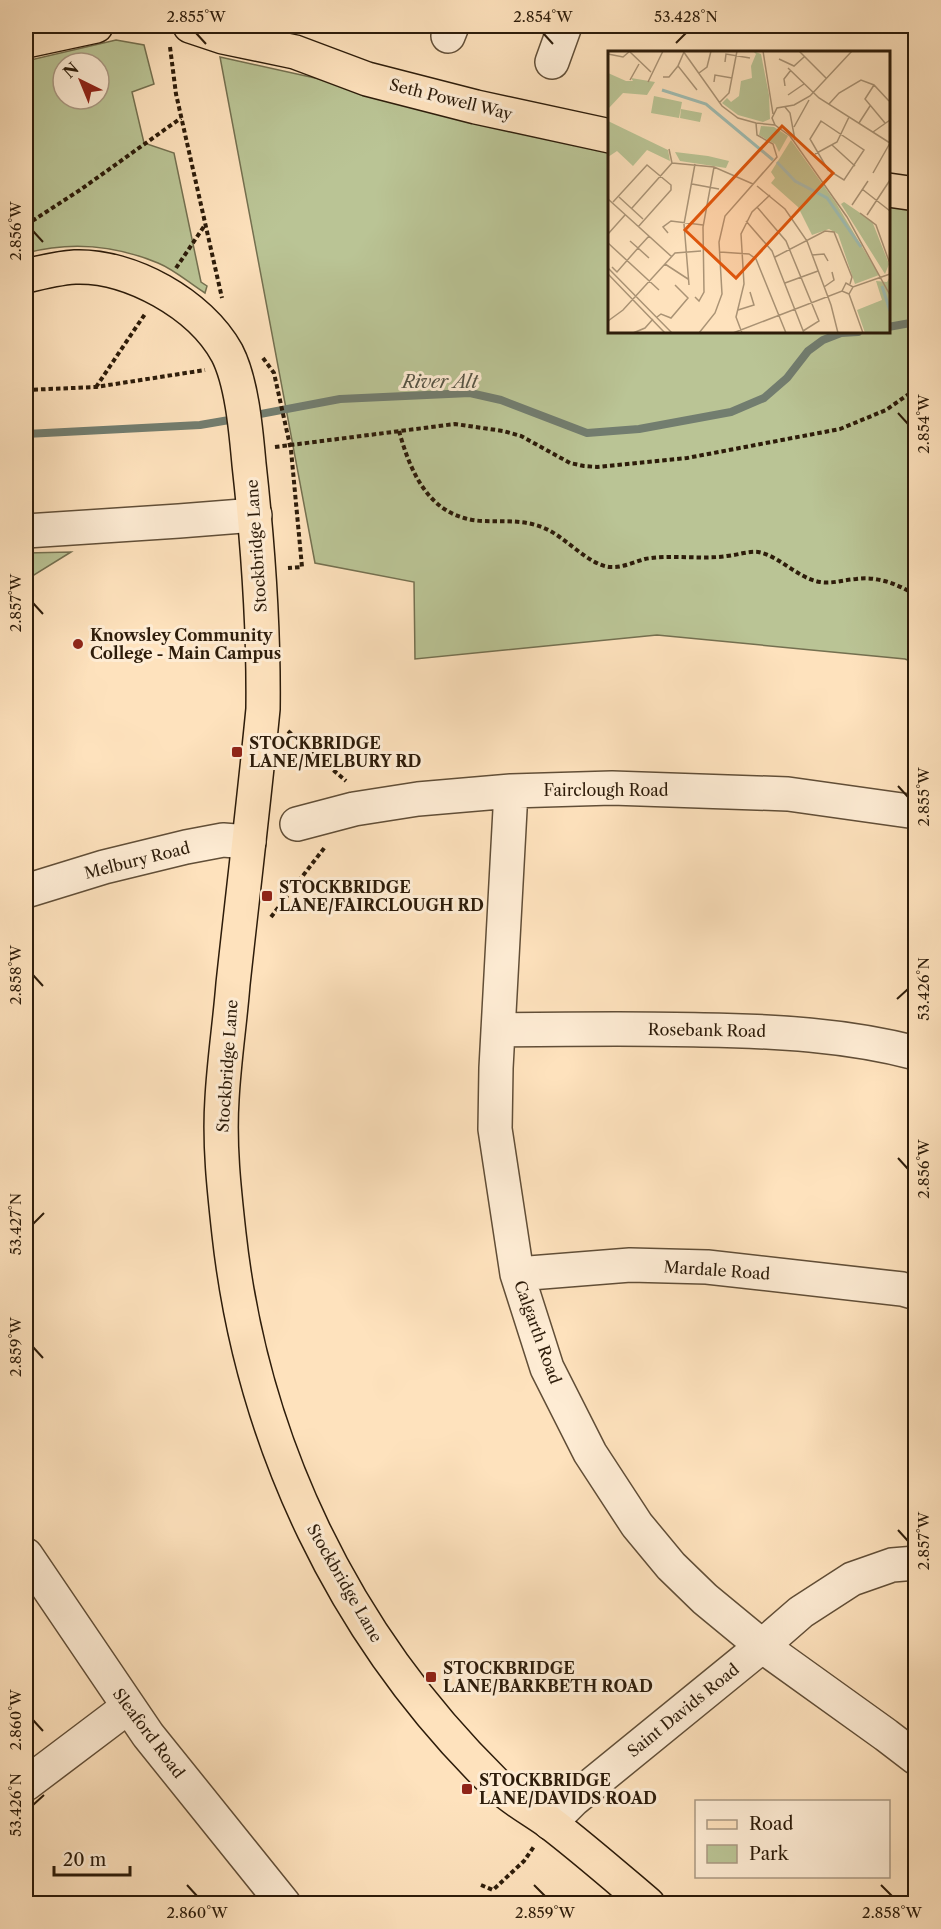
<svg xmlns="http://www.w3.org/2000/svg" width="941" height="1929" viewBox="0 0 941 1929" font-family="'Libre Caslon Text',serif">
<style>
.green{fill:#bac495;stroke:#747050;stroke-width:1.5;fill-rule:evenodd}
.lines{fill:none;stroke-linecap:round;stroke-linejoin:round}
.stream{stroke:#727d6f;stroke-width:8}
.minor-casing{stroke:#614e37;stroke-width:36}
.major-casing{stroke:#2d1c0a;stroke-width:36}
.path{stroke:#2d1c0a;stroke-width:4;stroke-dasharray:4.5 3;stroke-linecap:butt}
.minor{stroke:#feecd4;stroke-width:33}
.major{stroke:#fee2bd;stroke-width:33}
.ticks{fill:none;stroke:#2d1c0a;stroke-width:2}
.poi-dot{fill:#8f2418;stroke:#feecd4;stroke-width:2}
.labels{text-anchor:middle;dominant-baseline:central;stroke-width:6;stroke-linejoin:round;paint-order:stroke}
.street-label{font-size:16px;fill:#2d1c0a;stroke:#feecd4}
.poi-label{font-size:16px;font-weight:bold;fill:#2d1c0a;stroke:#feecd4;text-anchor:start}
.water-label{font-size:18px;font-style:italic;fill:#555445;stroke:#feecd4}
.inset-river{fill:none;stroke:#a0bdb3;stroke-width:3}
.inset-road{fill:none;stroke:#aa9375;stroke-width:1.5}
.view{fill:#df560c;fill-opacity:0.15;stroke:#df560c;stroke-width:3}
.inset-edge{fill:none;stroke:#2d1c0a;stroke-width:3}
.neatline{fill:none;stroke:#2d1c0a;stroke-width:2}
.ticks-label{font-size:15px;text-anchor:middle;fill:#2d1c0a}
</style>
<rect width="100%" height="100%" fill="#fee2bd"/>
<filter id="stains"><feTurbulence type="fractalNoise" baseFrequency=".00333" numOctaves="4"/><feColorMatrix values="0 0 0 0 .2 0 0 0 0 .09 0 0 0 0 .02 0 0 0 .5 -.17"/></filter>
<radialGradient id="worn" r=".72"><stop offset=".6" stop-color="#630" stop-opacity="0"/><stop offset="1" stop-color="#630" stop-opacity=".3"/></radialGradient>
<path class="green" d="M116,40L144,45L154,84L132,92L144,143L174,153L201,282L207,286L205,293C189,283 175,270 158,263C115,245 71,241 26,253V61ZM63,63H99V99H63Z
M220,57L609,143L610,332H888L889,201L915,206V663L905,659L657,635L415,659L414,582L315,563Z
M71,552L26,580V553Z"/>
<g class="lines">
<path class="stream" d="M888,327L916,322
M250,416L340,399L470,393L501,400L587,433L639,429L731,412L764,398L787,378L808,351L823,340L841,333L858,332
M26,434L200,425L235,419"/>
<g class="minor-casing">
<path id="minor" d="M448,36L452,26
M552,62L565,26
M26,531L179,521L255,515
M511,791L496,1068L495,1129L517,1274L547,1368L590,1453L637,1525L671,1566L705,1599L762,1646L886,1735L916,1758
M297,824L354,809L418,799L511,791L612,788L788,794L916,812
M26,891L104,867L186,847L223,840L249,842
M498,1030C566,1029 634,1028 703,1030C774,1031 847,1035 916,1053
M517,1274L630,1265L707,1267L902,1289L916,1293
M26,1555L148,1735L284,1904
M26,1784L128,1707
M550,1823L573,1800L762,1646L801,1612L852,1579L892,1565L916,1563"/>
</g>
<g class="major-casing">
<path id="major" d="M190,26L223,37L295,52L367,79L476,107L610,136
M26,41L96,26
M888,190L916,194
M26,276C42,272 58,268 75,267C130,265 200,304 227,353C242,382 246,431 249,464C258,545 264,627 263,709C254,801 243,892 233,984C230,1022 224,1061 222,1099C219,1144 224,1189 229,1234C252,1442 344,1635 494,1782C510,1798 531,1809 549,1822C583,1848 615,1876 648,1904"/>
</g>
<path class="path" d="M170,47L176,94L222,298
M26,225L80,190L181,118
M176,268L205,225
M263,358L274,373L291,450L302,567L288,568
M96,387L145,314
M26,390L96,387L205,370
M399,431C411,474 430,518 482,521C503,522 523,519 544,528C566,537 588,565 610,567C622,568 634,562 645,559C672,554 700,560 727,556C738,555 748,551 758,552C780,556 797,578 820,582C832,584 843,580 856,579C878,576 897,584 916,595
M275,447L455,424L503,431L521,436L570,463L584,466L597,467L687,458L840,429L886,410L916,389
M288,731L346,781
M271,917L325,847
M481,1885L493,1890L524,1861L535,1845"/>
<use href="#minor" class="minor"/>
<use href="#major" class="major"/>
</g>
<path class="ticks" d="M196,33L206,44M543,33L553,44M676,43L686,33M33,231L43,242M898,413L908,424M33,603L43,614M898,786L908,797M33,975L43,986M897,999L908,989M898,1158L908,1169M33,1224L44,1213M33,1347L43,1358M898,1530L908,1541M33,1720L43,1731M33,1805L44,1795M187,1885L197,1896M534,1885L545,1896M881,1885L892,1896"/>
<g class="poi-dot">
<circle cx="78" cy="644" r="6"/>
<rect x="231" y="746" width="12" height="12" rx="3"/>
<rect x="261" y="890" width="12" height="12" rx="3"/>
<rect x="425" y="1671" width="12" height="12" rx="3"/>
<rect x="461" y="1783" width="12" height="12" rx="3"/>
</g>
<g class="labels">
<g class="street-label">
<text transform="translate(451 99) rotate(14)">Seth Powell Way</text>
<text transform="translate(256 546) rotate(-94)">Stockbridge Lane</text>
<text x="606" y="790">Fairclough Road</text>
<text transform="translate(137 860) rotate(-14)">Melbury Road</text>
<text transform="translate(707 1030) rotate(1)">Rosebank Road</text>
<text transform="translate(227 1066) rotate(-86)">Stockbridge Lane</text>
<text transform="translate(717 1270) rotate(4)">Mardale Road</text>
<text transform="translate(538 1332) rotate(70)">Calgarth Road</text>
<text transform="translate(345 1583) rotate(60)">Stockbridge Lane</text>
<text transform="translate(683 1710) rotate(-39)">Saint Davids Road</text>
<text transform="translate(149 1733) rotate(53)">Sleaford Road</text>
</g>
<g class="poi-label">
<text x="90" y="635">Knowsley Community<tspan x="90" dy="18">College - Main Campus</tspan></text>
<text x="249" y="743">STOCKBRIDGE<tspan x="249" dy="18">LANE/MELBURY RD</tspan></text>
<text x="279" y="887">STOCKBRIDGE<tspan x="279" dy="18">LANE/FAIRCLOUGH RD</tspan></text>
<text x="443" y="1668">STOCKBRIDGE<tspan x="443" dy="18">LANE/BARKBETH ROAD</tspan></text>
<text x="479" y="1780">STOCKBRIDGE<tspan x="479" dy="18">LANE/DAVIDS ROAD</tspan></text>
</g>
<g class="water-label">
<text x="440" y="382">River Alt</text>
</g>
</g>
<g transform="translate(608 51)">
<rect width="282" height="282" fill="#fee2bd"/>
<path d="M145,0L153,3L161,44L162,68L155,71L130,64L114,52L119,47L123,51L131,45L133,30L144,27L143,15L148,3ZM0,22L18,30H25L23,27L47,31L39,44L15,42L0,58ZM46,45L74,51L71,67L43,62ZM73,58L94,62L92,71L72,67ZM0,70L60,99L62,110L39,99L25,115L9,100L0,106ZM153,75L166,76L180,85L171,101L167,93L151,84ZM183,89L228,152L271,224L247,233L230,183L221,178L204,184L190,156L163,132L167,127L163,121ZM67,101L100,105L121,110L118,117L72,110ZM236,151L264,170L281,213L277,223L233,153ZM282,225V282H257L249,259L274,249L268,230L279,231Z" fill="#bac495"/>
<path class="inset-river" d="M54,39L98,53L165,109M169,111L187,130L219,147L253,196M274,235L282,260"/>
<path class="inset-road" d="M75,0L114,55L130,67L148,72M155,0L165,63M191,0L218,27M244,0L202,45L186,54L169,57L164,67L167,74L182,85L239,166L282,244M22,1L43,21M76,1L70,15L89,39M0,3L15,6L22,0M171,8L186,15L196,6M117,11L118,3L142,7M180,17L211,47L282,92M91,22L99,16L103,0M55,26H61L70,15M22,29L31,13M40,31L55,0M106,31L107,24L124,27M266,34L257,48L277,72M177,35L176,28L183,19M180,44L196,33M111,52L121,42L129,0M221,53L231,42L253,29L266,34L281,50M177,56L182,62L187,89M213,70L256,99L236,129L220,119L202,88ZM251,72L262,55M186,76L201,49M265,81L282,69M224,94L247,115M207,103L229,91L241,66M64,112L106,116L145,133M265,122L282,92M84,133L111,138M149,135L177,158L199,190L223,254L230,282M254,138L282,160M11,146L35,168M0,148L64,206M5,151L39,114L63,134V139L30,176M244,154L260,130M149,156L178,190L211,270L195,280M24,157L64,112L61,98M252,162L268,174L282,213M259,164L282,129M138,170L164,200L196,282M60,182L55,176L63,170L95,174M0,183L17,164M22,190L30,197L41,185M0,192L51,239M112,201L141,203L148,208L178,282M204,204L216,203L220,210M167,206L217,180L226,181L244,226L242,233M57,213L80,228M4,216L9,221L30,197L41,207M0,217L64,282M0,223L57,282M177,232L210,220M81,234L76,173L87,113M216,236L226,229L224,221M234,240L238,232L245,236L282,223M241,243L255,282M87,246L91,250L96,241L95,176L106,116M130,259L146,254L142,241M49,266L53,263L63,267L80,247L67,234M0,270L15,259L67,202L93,200M25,282L37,277L45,268M91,282L107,262L114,243L111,191L117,165L169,106L165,93L149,84L148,72L167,74M125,282L234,240L241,243L245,236M134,282L128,266L136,233L133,183L144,161L162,144"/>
<path class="view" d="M174,75L225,122L128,227L77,179Z"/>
<rect width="282" height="282" class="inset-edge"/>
</g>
<rect width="941" height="1929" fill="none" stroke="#fee2bd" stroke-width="66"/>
<rect x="695" y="1800" width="195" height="78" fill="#feecd4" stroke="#aa9983" stroke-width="1.5"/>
<rect x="707" y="1820" width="30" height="9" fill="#fee2bd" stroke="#aa9983" stroke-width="1.5"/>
<text x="749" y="1830" font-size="18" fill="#2d1c0a">Road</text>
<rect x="707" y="1845" width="30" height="18" fill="#bac495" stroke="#aa9983" stroke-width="1.5"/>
<text x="749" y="1860" font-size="18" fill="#2d1c0a">Park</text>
<g transform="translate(81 81) rotate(317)"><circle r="28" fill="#feecd4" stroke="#aa9983" stroke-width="1.5"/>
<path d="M0-4.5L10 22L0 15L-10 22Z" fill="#8f2418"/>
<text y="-9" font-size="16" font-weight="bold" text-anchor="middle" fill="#2d1c0a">N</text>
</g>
<path d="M54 1866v9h76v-9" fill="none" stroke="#2d1c0a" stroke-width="3"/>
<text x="63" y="1866" font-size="18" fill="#2d1c0a" stroke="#feecd4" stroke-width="4.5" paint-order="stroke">20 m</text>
<rect x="33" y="33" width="875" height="1863" class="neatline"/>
<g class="ticks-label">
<text x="196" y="22">2.855°W</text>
<text x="543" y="22">2.854°W</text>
<text x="686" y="22">53.428°N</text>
<text transform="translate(16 231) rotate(-90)" y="5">2.856°W</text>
<text transform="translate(924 424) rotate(-90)" y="5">2.854°W</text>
<text transform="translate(16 603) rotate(-90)" y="5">2.857°W</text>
<text transform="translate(924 797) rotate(-90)" y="5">2.855°W</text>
<text transform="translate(16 975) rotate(-90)" y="5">2.858°W</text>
<text transform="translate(924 989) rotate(-90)" y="5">53.426°N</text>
<text transform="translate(924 1169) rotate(-90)" y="5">2.856°W</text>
<text transform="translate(16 1224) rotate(-90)" y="5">53.427°N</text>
<text transform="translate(16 1347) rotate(-90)" y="5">2.859°W</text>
<text transform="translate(924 1541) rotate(-90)" y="5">2.857°W</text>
<text transform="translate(16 1720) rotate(-90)" y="5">2.860°W</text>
<text transform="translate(16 1805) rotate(-90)" y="5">53.426°N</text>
<text x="197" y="1918">2.860°W</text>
<text x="545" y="1918">2.859°W</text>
<text x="892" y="1918">2.858°W</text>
</g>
<rect width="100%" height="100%" filter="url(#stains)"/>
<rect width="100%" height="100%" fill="url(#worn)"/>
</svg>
